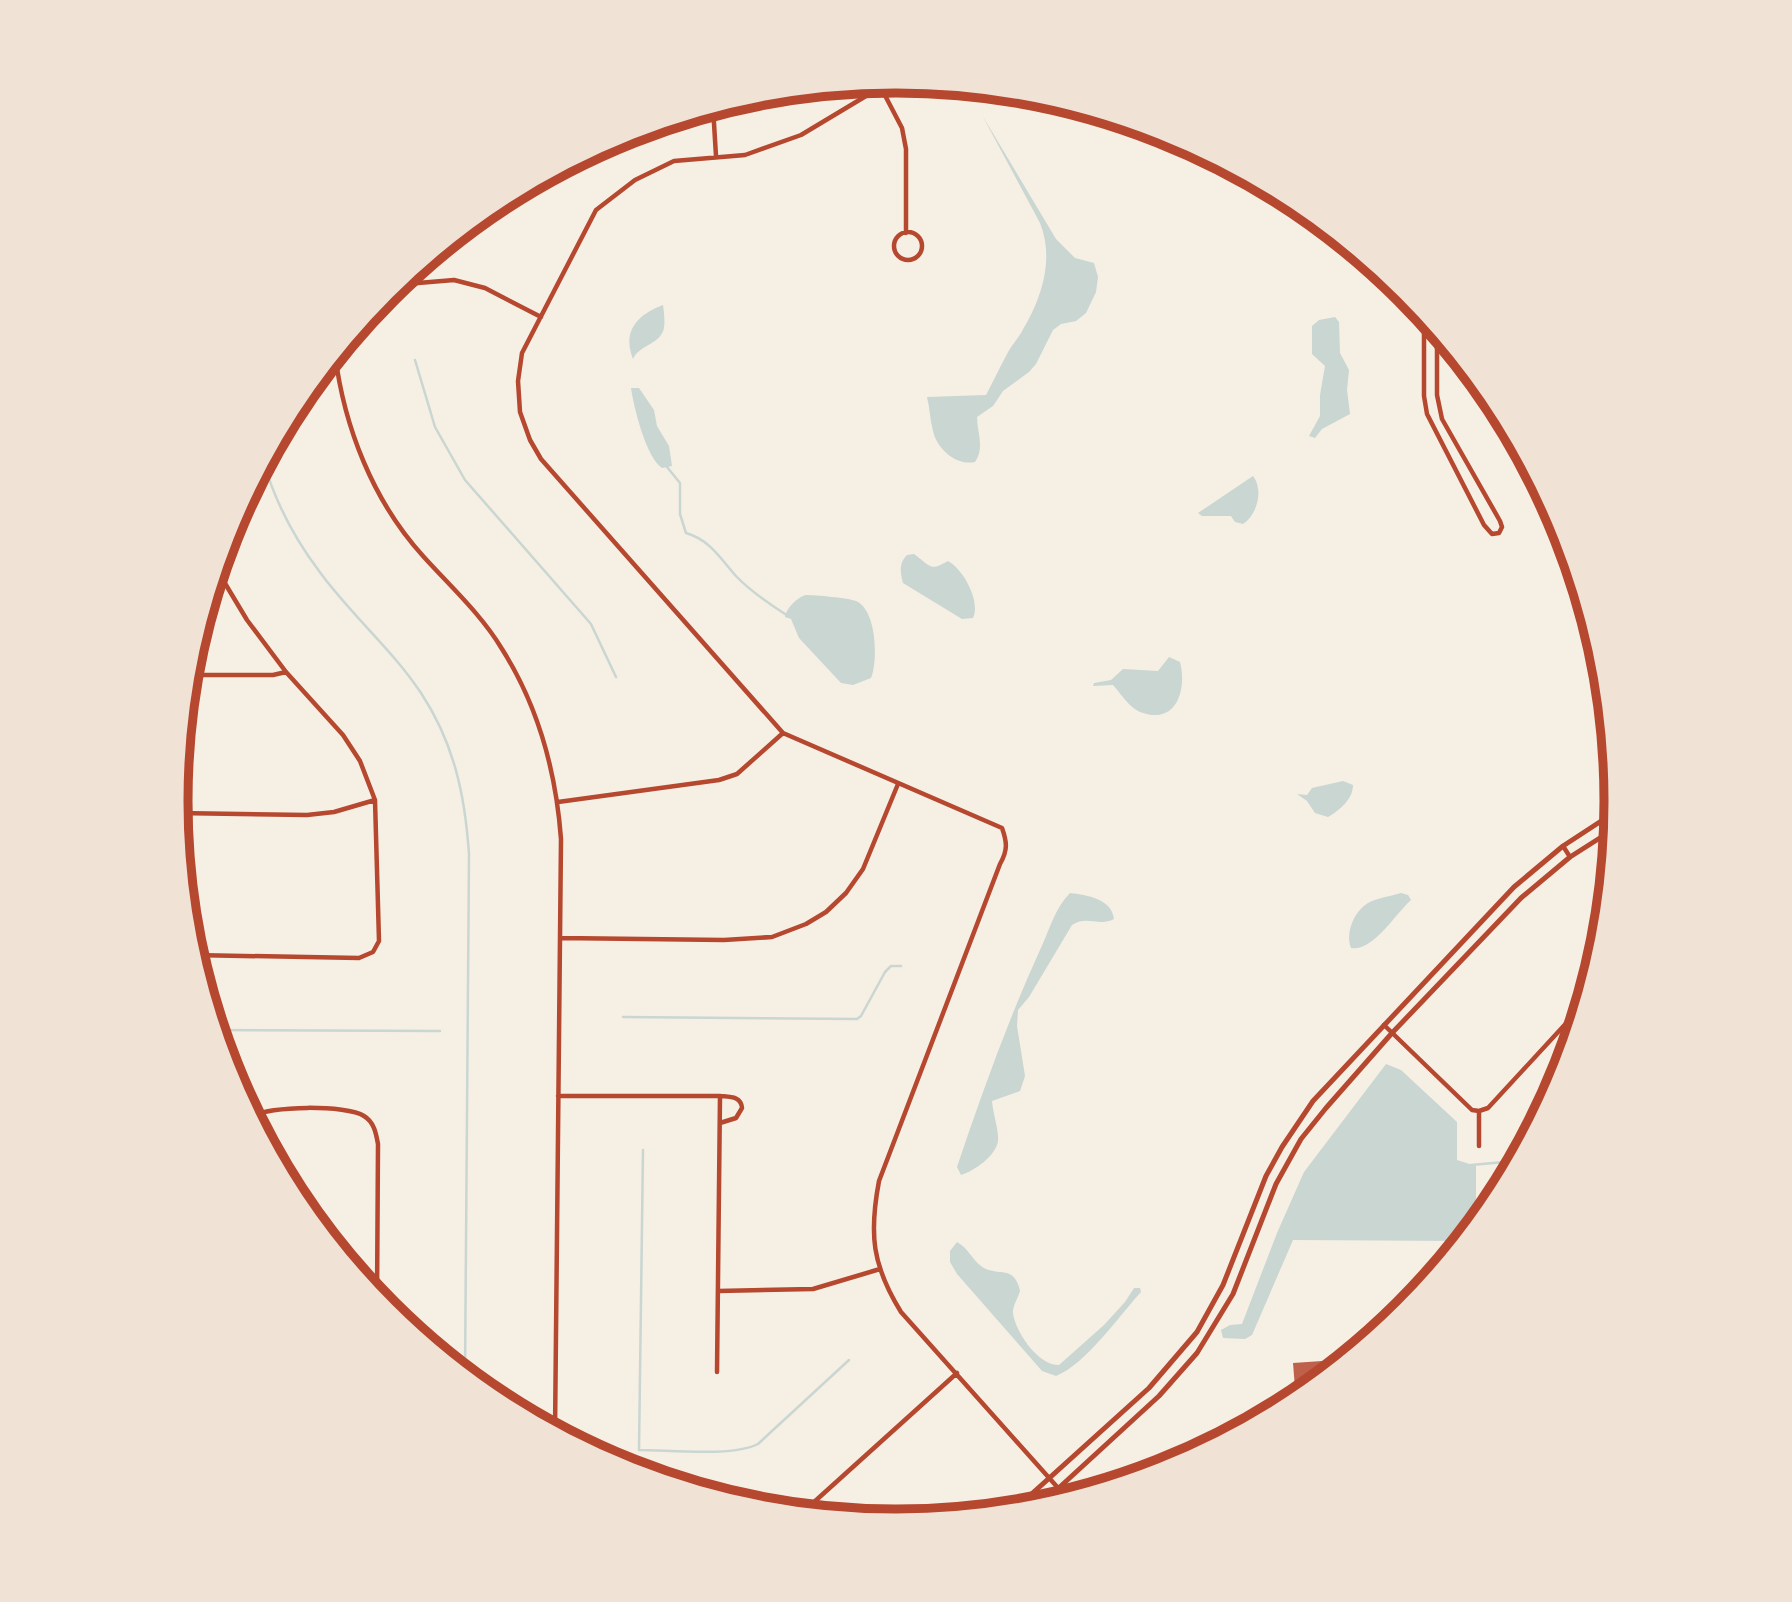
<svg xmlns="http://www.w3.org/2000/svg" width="1792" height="1602" viewBox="0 0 1792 1602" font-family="Inter,sans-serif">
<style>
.water{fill:#c9d6d2}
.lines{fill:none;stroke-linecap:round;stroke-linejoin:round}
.stream{stroke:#c9d6d2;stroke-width:2.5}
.building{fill:#bf614a}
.minor{stroke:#b5482f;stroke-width:4.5}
.tertiary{stroke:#b5482f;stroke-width:5}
.rim{fill:none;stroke:#b5482f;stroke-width:9}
</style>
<rect width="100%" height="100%" fill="#f6efe4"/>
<path class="water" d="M982,115L1056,239L1075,258L1094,263L1098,277L1096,292L1086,313L1076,321L1061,324L1053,330L1036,364L1029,372L1003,391L993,406L977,417C977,433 985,447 975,462C956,466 937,449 933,431C930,420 930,409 927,397L986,395C993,382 999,369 1006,356C1010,347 1016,341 1021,333C1041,300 1055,260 1040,223Z
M663,305C664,312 665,321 664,328C661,344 639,345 633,359C622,331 637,315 663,305Z
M1335,317L1339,322L1340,353L1349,370L1347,390L1350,414L1322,429L1315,438L1309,436L1320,416V395L1325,366L1312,354V326L1319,320Z
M631,388H639L654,410L657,426L669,446L672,466L662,468C646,457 634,408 631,388Z
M1253,476C1264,490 1257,515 1243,524L1235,522L1231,516H1202L1198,513Z
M914,554C931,566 929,572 948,561C963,569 981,601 973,618L962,619L903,583C900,572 899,563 907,555Z
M806,595C815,595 849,598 856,601C877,610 878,661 871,678L853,685L841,683L799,638L791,619L785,617C786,609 797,597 806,595Z
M1169,657L1180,662C1187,689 1177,726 1140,712C1129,707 1121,694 1113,685L1093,686L1094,683L1111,680L1123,669L1158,671Z
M1343,781L1353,785C1353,799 1340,810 1328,817L1315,813L1307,801L1297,794L1307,795L1312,788Z
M1070,893C1087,895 1112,899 1114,919C1099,927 1087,915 1072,925L1029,997L1018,1010L1017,1026L1025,1076L1020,1091L992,1101C993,1114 999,1130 998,1141C996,1156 974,1171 961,1175L957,1167C982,1093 1008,1020 1040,950C1049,931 1055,908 1070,893Z
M1401,893L1408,895L1411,900C1395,914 1373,952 1351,948C1345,933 1354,911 1368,903C1377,898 1391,896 1401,893Z
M1386,1064L1401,1070L1457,1122V1160L1476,1166V1224L1462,1241L1293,1240L1252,1335L1245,1339L1223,1338L1221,1330L1230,1325L1242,1324L1277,1233L1304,1172Z
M957,1242C968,1248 972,1259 981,1266C997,1278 1014,1263 1020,1291C1018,1299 1012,1306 1013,1313C1015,1331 1038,1366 1059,1365L1104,1325L1125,1302L1134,1288H1140L1141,1292C1119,1316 1086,1364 1056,1376L1042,1371L957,1274L950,1262V1251Z"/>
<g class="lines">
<path class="stream" d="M415,360L435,427L465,480L591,624L616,677
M264,463C275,501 295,539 319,571C350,614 392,649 421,693C454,743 465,795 469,854L465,1375
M667,467L680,483V514L686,533C710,540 720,558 736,576C750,591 768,603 785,614
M623,1017L857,1019L861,1016L885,972L891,966H901
M216,1030L440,1031
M643,1150L639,1450C669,1450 733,1457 758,1444L849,1360
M1471,1165L1516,1161"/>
</g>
<path class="building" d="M1322,1361V1379L1296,1401L1293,1363Z"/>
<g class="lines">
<path class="minor" d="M878,82L902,128L906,149V233
M881,87L801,135L745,155L674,161L635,180L596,210L522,353L518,381L520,412L530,440L541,459L783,733L1002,828C1007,842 1008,850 1000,864L879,1181C869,1234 872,1265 901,1312L1059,1489
M713,107L716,156
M894 246a14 14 0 1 1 28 0a14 14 0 1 1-28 0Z
M394,285L454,280L485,288L541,317
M1424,315V396L1427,414L1484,525L1492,534L1499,533L1502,527L1500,521L1442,419L1437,395V330
M335,354C344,427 373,501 423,556C450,586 481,614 502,649C538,706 556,772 561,839L555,1432
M188,675H273L286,672
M558,802L719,780L737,774L783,733
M177,813L307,815L334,812L375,800
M1563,846L1570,857
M560,938L724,940L772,937L806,924L826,912L846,893L863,869L898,784
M193,955L359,958L373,952L379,941L375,800L360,761L343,735L286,672L247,620L217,570
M1384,1025L1472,1110L1479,1111
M558,1096H720L717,1372
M720,1096C730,1097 741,1096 742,1108L736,1118L720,1123
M1479,1111L1488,1108L1583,1005
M1479,1111V1146
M252,1117C268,1105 347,1105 364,1116C374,1122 376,1133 378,1144L377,1299
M718,1291L813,1289L880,1269
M803,1512L957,1373"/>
<path class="tertiary" d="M1038,1507L1159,1396L1197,1353L1233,1294L1276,1184L1301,1139L1326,1108L1392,1033L1521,898L1570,857L1614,829
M1014,1510L1149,1388L1197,1332L1223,1285L1266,1176L1282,1147L1313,1101L1514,887L1563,846L1615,812"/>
</g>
<path d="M0 0H1792V1602H0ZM188 801a708 708 0 1 1 1416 0a708 708 0 1 1-1416 0Z" fill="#f1e2d6" fill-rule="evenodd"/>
<path class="rim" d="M188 801a708 708 0 1 1 1416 0a708 708 0 1 1-1416 0Z"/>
</svg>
